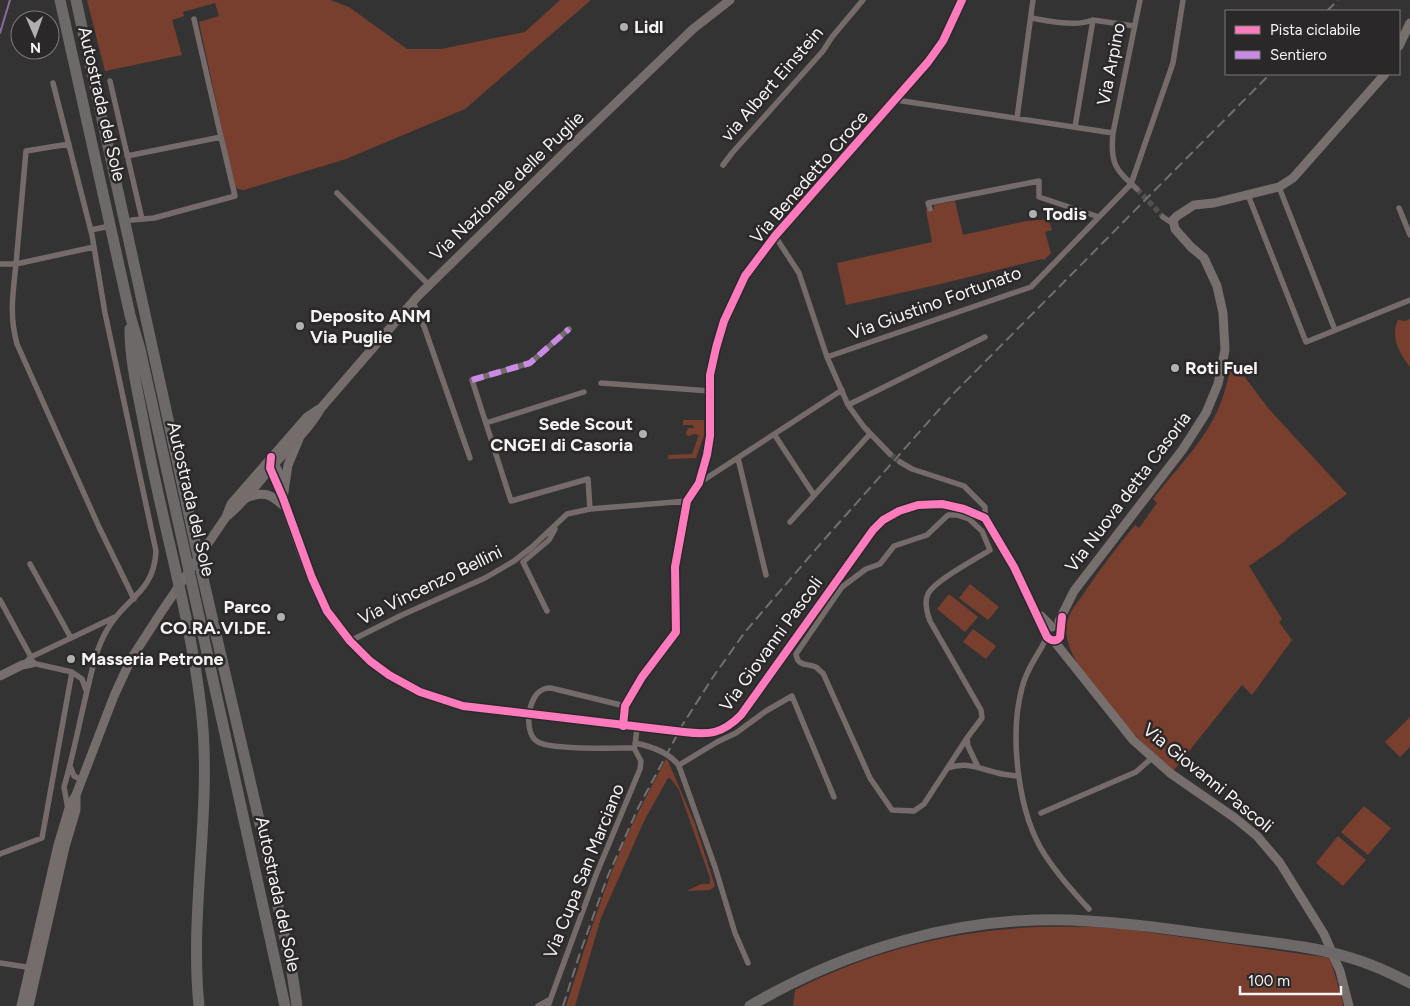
<svg xmlns="http://www.w3.org/2000/svg" width="1410" height="1006" viewBox="0 0 1410 1006" font-family="Figtree,sans-serif">
<style>
.green{fill:#793f2e}
.lines{fill:none;stroke-linecap:round;stroke-linejoin:round}
.stream{stroke:#8c6a9f;stroke-width:2}
.street-tunnel{stroke:#515050;stroke-width:5.5;stroke-dasharray:5.5 3;stroke-linecap:butt}
.street{stroke:#756b6b;stroke-width:5.5}
.secondary{stroke:#776e6e;stroke-width:9}
.primary{stroke:#756c6c;stroke-width:9}
.highway{stroke:#6e6969;stroke-width:11}
.rail{stroke:#746f6f;stroke-width:2;stroke-dasharray:10 5;stroke-linecap:butt}
.quiet{stroke:#ca8be6;stroke-width:6;stroke-dasharray:12 6;stroke-linecap:butt}
.cycleway-casing{stroke:#2b2829;stroke-width:11}
.cycleway{stroke:#fd7abc;stroke-width:8}
.poi-dot{fill:#b1b0b0;stroke:#2b2829;stroke-width:2}
.labels{text-anchor:middle;dominant-baseline:central;stroke-width:5;stroke-linejoin:round;paint-order:stroke}
.poi-label{font-size:18px;font-weight:bold;fill:#f5f3f3;stroke:#2b2829;text-anchor:start}
.street-label{font-size:18px;fill:#f5f3f3;stroke:#2b2829}
</style>
<rect width="100%" height="100%" fill="#343333"/>
<path class="green" d="M87,0H330L349,7L407,49H441L525,32L560,0H591L465,109L346,159L244,190L238,189L234,185L199,22L219,16L215,3L183,12L184,16L172,20L182,55L105,71Z
M955,201L963,235L1026,221L1056,219L1049,221L1052,230L1045,232L1051,253L1044,260L1042,259L932,286L846,305L837,263L932,242L926,210L934,209V205Z
M1410,319V367C1399,353 1390,337 1398,320L1405,321Z
M1232,360L1268,408L1347,494L1287,538L1285,541L1249,566L1282,619L1279,622L1292,640L1252,695L1242,685L1173,771C1145,745 1052,660 1068,619C1071,609 1079,601 1084,593C1100,569 1117,547 1135,525L1139,528L1157,503L1153,499C1176,469 1206,440 1220,405C1226,390 1229,375 1232,360Z
M683,420H704V435L696,458L668,459V455L692,454L699,435L694,434L688,436L686,434L687,430L689,428H694L693,425H683Z
M970,584L999,607L988,620L959,598Z
M949,594L978,617L965,632L937,609Z
M973,629L996,646L986,659L963,642Z
M1410,717V747L1400,757L1385,742Z
M666,759L668,761L695,824L715,886L710,890L687,891L701,884H710V878L679,790L671,779L668,778L644,821L601,918L575,1006H566C586,946 604,884 631,827C642,804 654,782 666,759Z
M1364,806L1391,828L1368,855L1341,832Z
M1338,836L1366,860L1343,886L1316,863Z
M1093,927L1125,929L1330,958L1342,999L1343,1006H793L795,990C862,956 934,935 1009,929C1037,926 1065,927 1093,927Z"/>
<g class="lines">
<path class="stream" d="M0,33L10,0"/>
<path class="street-tunnel" d="M1137,189L1163,217
M890,454L900,462"/>
<path class="street" d="M1031,18C1050,21 1075,27 1093,20L1134,26
M110,81L142,219
M53,83L92,235L105,313L156,551C154,594 124,598 107,630C97,647 93,665 89,683C80,718 74,753 64,787L68,809
M896,100L1113,133
M1017,118L1033,0
M1075,127L1093,20
M69,144L26,151L16,264L94,247
M127,156L221,137L194,19
M723,165L732,153L823,51L832,37L863,0
M1279,187L1335,330
M1137,189C1115,169 1110,164 1113,133L1140,0
M337,193L429,285
M1248,195L1306,342L1410,300
M1399,208L1410,235
M930,209L928,203L1039,181V197L1099,217
M1163,217L1172,223
M132,220L154,218L235,196L221,137
M91,230L105,227
M775,236L799,273L827,357L848,405L864,427L890,454
M0,264H16C13,293 9,315 17,344L99,527L134,599
M412,302L420,315L470,458
M569,329L530,363L472,380L511,501L588,479L590,509
M827,357L1031,287L1131,184L1173,63L1183,0
M601,383L710,391
M848,405L985,337
M486,423L584,392
M774,434L814,495
M738,458L766,575
M900,462L912,469L964,486L985,507V518
M699,483L842,390
M790,522L870,434
M0,600L31,657L32,663L72,672L82,679L86,690
M547,611L523,562L549,540L555,529
M1047,637C1039,654 1026,669 1022,688C1009,736 1018,814 1045,855C1058,875 1073,892 1089,909
M71,638L115,617
M350,641L402,615L485,578L514,561L532,547L567,514L590,509L687,501
M24,664L31,657L71,638L30,564
M625,706L555,689C552,688 547,688 544,689C527,695 523,734 538,742C551,750 616,748 634,748
M623,726L625,706L642,677L676,632L675,567L687,501L699,483L707,455L710,436V375L716,348L724,321L745,276L775,236L928,62L943,41L962,0
M967,738L924,804L914,811L892,810L870,778L823,673C822,673 817,668 816,667C806,663 798,667 796,654L842,587L866,569L880,564L894,546L927,535L948,515H957L969,519L982,531L990,550C976,559 934,581 928,594C924,602 927,613 930,621L981,710L982,718L967,738L968,746L978,767
M635,743C650,746 670,753 679,766L715,867L735,933L748,963
M635,746L637,727
M679,765L717,742L736,733L766,711L792,696L834,797
M70,766L74,776L82,780
M948,768C967,761 980,769 998,773C1005,775 1012,775 1018,776
M1041,813L1136,772L1153,757
M0,854L42,838L72,672
M0,963L33,968
M538,1006L549,1000
M548,1006L596,875L640,769L641,761L634,748"/>
<path class="secondary" d="M1399,46L1410,23
M270,462C270,476 279,486 283,498C286,505 287,513 290,520C299,545 307,571 319,595C346,653 401,691 463,706L684,732C710,735 722,734 741,715L873,530L883,520L899,511L918,505L942,504L964,509L985,518L1014,567L1047,637C1051,641 1056,642 1060,637L1062,617
M266,464L276,467L284,484
M246,498C265,490 272,495 286,508
M283,498L288,465L299,439
M1041,616L1052,627
M1059,621L1074,591L1183,449L1206,413L1218,384L1225,350L1223,313L1217,286L1204,258L1191,247L1175,229L1173,220L1177,216L1194,205L1214,203L1279,187L1293,178L1385,74
M1054,641L1133,740L1170,773L1235,818L1257,836L1280,863L1324,934L1340,971L1349,1006
M0,676L22,665L32,663"/>
<path class="primary" d="M226,517C244,503 256,485 271,468C288,448 308,431 321,408L417,297L569,148L693,29L730,0
M21,1006L58,845L70,805L76,795L114,696L131,659L162,611L226,517L231,504L307,417L319,409
M29,1006L65,847L76,810V795"/>
<path class="highway" d="M60,0L130,315L140,349L285,1006
M76,0L202,574L267,854L292,972L297,1006
M130,329C130,363 139,397 145,430C162,523 190,614 201,708C213,807 189,907 199,1006
M750,1006C845,950 959,916 1071,920C1121,922 1171,929 1221,936C1264,942 1309,945 1351,958C1372,964 1391,973 1410,983"/>
<path class="rail" d="M1327,11L1338,0
M563,1006L580,953L607,878L638,808L683,724L713,677L745,632L822,542L953,394L1270,74"/>
<path class="quiet" d="M472,380L530,363L569,329"/>
<g class="cycleway-casing">
<path id="cycleway" d="M271,457L270,468L283,498L312,578L327,611L350,641L370,661L389,675L420,692L463,706L684,732C710,735 722,734 741,715L873,530L883,520L899,511L918,505L942,504L964,509L985,518L1014,567L1047,637C1051,641 1056,642 1060,637L1062,617
M623,726L625,706L642,677L676,632L675,567L687,501L699,483L707,455L710,436V375L716,348L724,321L745,276L775,236L928,62L943,41L962,0"/>
</g>
<use href="#cycleway" class="cycleway"/>
</g>
<g class="poi-dot">
<circle cx="624" cy="27" r="5"/>
<circle cx="1033" cy="214" r="5"/>
<circle cx="300" cy="326" r="5"/>
<circle cx="1175" cy="368" r="5"/>
<circle cx="643" cy="434" r="5"/>
<circle cx="281" cy="617" r="5"/>
<circle cx="71" cy="659" r="5"/>
</g>
<g class="labels">
<g class="poi-label">
<text x="634" y="27">Lidl</text>
<text x="1043" y="214">Todis</text>
<text x="310" y="316">Deposito ANM<tspan x="310" dy="21">Via Puglie</tspan></text>
<text x="1185" y="368">Roti Fuel</text>
<text x="633" y="424" text-anchor="end">Sede Scout<tspan x="633" dy="21">CNGEI di Casoria</tspan></text>
<text x="271" y="607" text-anchor="end">Parco<tspan x="271" dy="21">CO.RA.VI.DE.</tspan></text>
<text x="81" y="659">Masseria Petrone</text>
</g>
<g class="street-label">
<text transform="translate(1111 64) rotate(-79)">Via Arpino</text>
<text transform="translate(772 84) rotate(-49)">via Albert Einstein</text>
<text transform="translate(102 104) rotate(77)">Autostrada del Sole</text>
<text transform="translate(809 177) rotate(-49)">Via Benedetto Croce</text>
<text transform="translate(507 186) rotate(-44)">Via Nazionale delle Puglie</text>
<text transform="translate(935 303) rotate(-20)">Via Giustino Fortunato</text>
<text transform="translate(1128 492) rotate(-53)">Via Nuova detta Casoria</text>
<text transform="translate(191 499) rotate(77)">Autostrada del Sole</text>
<text transform="translate(430 585) rotate(-26)">Via Vincenzo Bellini</text>
<text transform="translate(771 644) rotate(-54)">Via Giovanni Pascoli</text>
<text transform="translate(1208 778) rotate(39)">Via Giovanni Pascoli</text>
<text transform="translate(584 871) rotate(-68)">Via Cupa San Marciano</text>
<text transform="translate(278 894) rotate(78)">Autostrada del Sole</text>
</g>
</g>
<rect x="1225" y="10" width="175" height="65" fill="#2b2829" stroke="#7c797a"/>
<rect x="1235" y="26" width="25" height="8" fill="#fd7abc" stroke="#7c797a"/>
<text x="1270" y="35" font-size="15" fill="#f5f3f3">Pista ciclabile</text>
<rect x="1235" y="51" width="25" height="8" fill="#ca8be6" stroke="#7c797a"/>
<text x="1270" y="60" font-size="15" fill="#f5f3f3">Sentiero</text>
<g transform="translate(35 35) rotate(178)"><circle r="24" fill="#2b2829" stroke="#7c797a"/>
<path d="M0-4L9 19L0 12L-9 19Z" fill="#b1b0b0"/>
<text y="-8" font-size="14" font-weight="bold" text-anchor="middle" fill="#f5f3f3">N</text>
</g>
<path d="M1240 986v8h101v-8" fill="none" stroke="#f5f3f3" stroke-width="2.5"/>
<text x="1248" y="986" font-size="15" fill="#f5f3f3" stroke="#2b2829" stroke-width="4" paint-order="stroke">100 m</text>
</svg>
